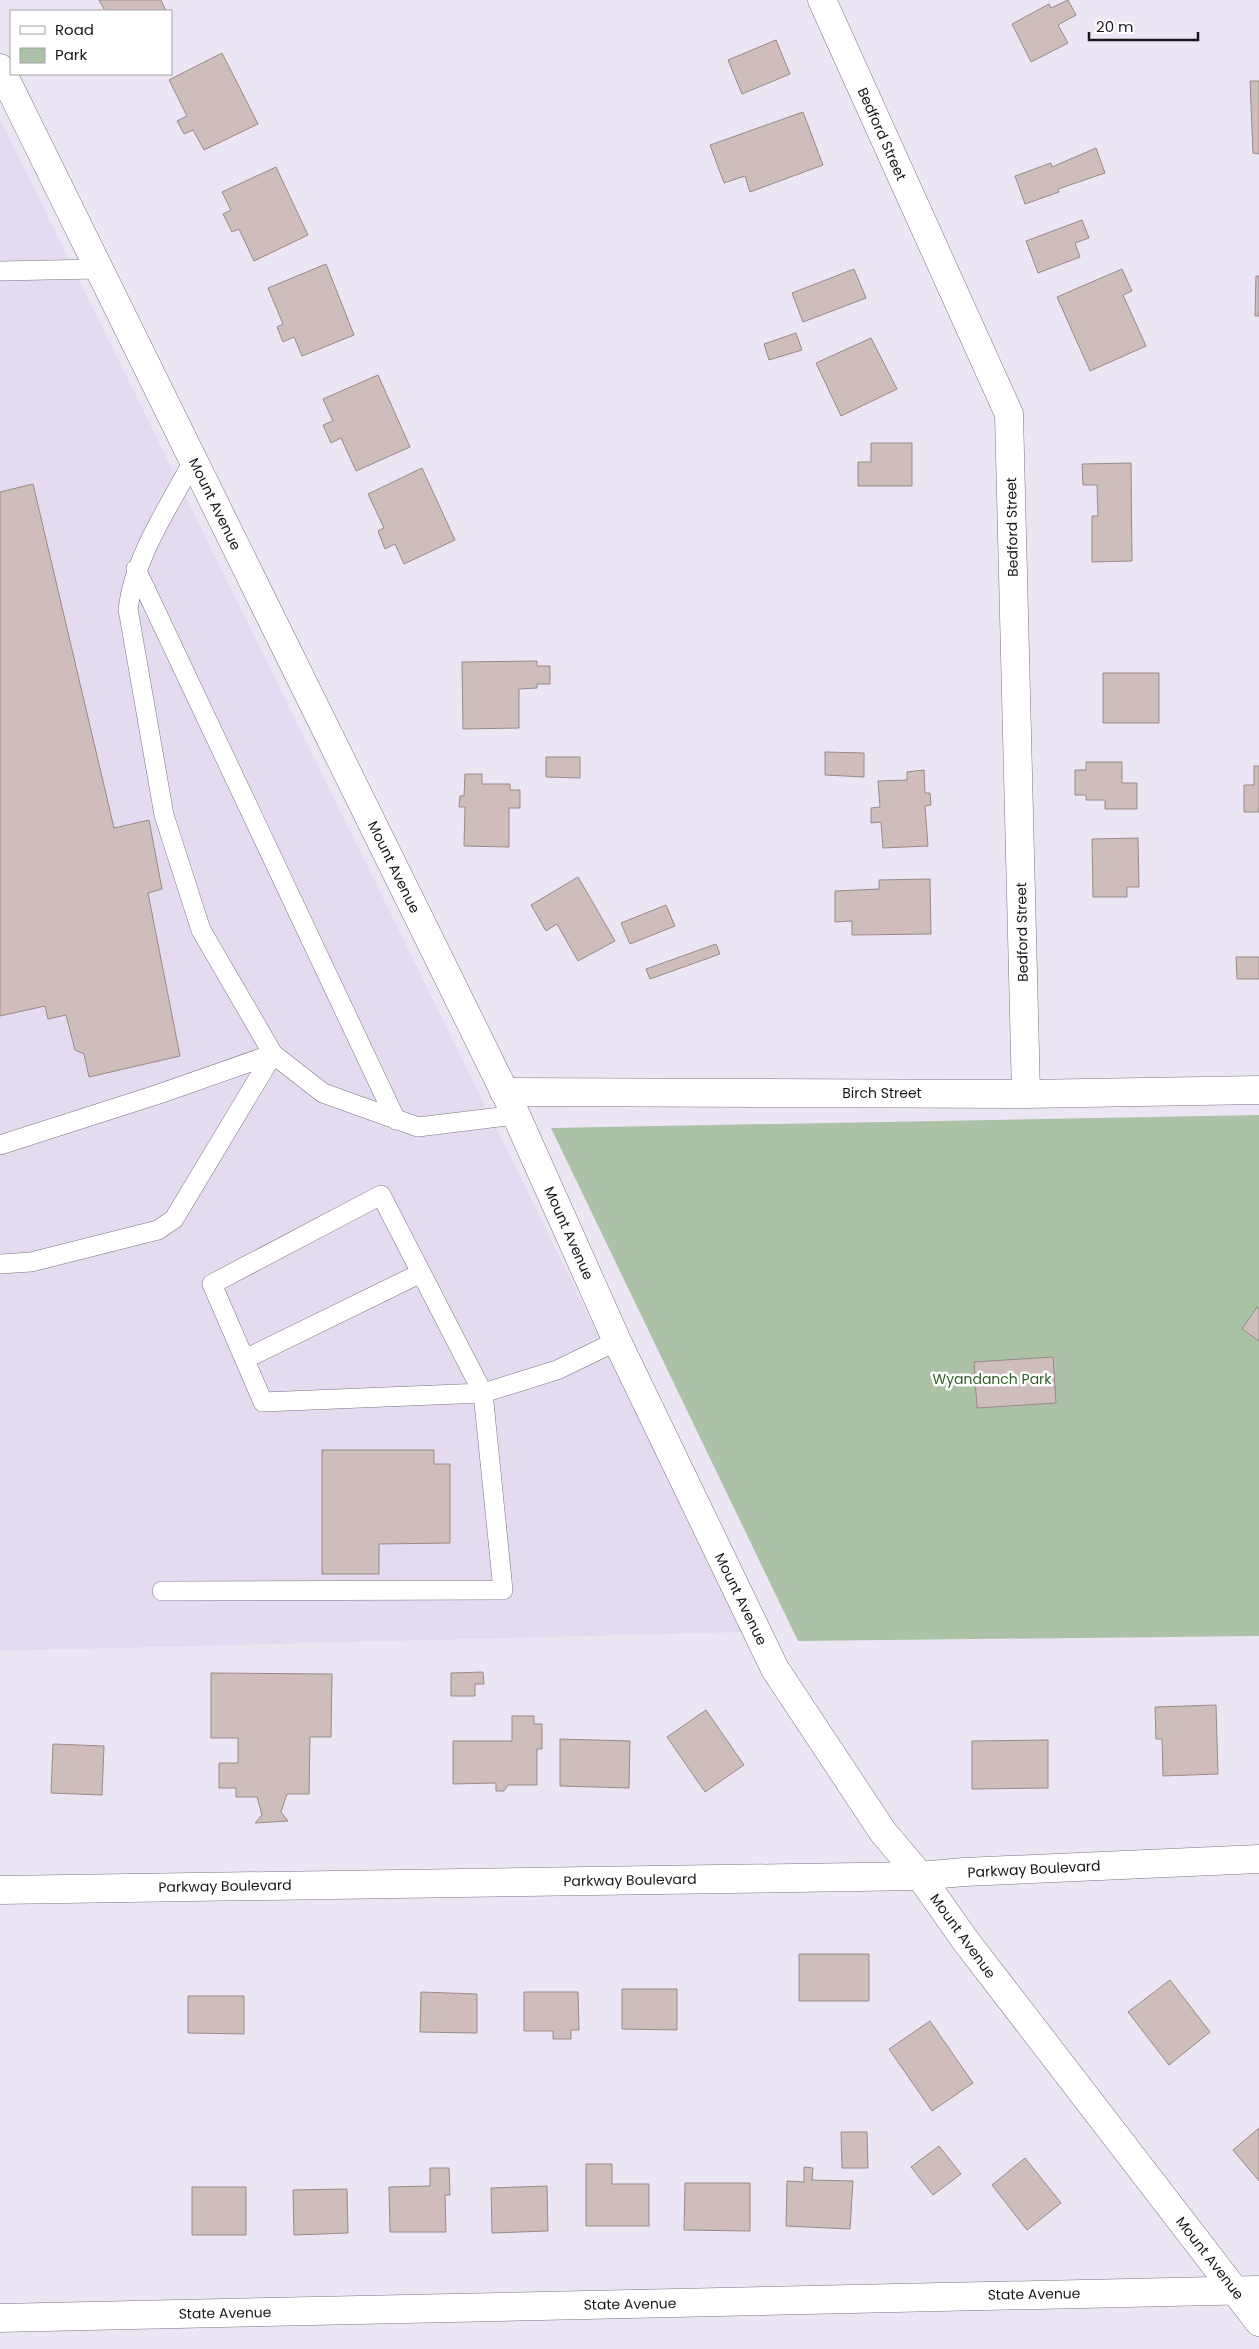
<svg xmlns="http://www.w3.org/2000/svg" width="1259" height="2349" viewBox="0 0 1259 2349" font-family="Poppins,sans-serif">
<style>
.built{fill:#e4dbf0}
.green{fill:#abc2a7}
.building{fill:#cebdbb;stroke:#998988}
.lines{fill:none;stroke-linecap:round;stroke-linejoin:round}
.lane-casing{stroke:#7a7481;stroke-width:20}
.street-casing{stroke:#7a7481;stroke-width:29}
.secondary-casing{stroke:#7a7481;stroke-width:29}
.lane{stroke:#fff;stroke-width:19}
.street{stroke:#fff;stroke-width:28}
.secondary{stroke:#fff;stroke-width:28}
.labels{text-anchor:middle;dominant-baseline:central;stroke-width:5;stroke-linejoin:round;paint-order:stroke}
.street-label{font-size:14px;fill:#19171c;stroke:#fff}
.park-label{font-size:14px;fill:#2f6126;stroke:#fff}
</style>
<rect width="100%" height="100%" fill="#ece6f4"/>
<path class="built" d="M0,119L744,1632L0,1651Z"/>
<path class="green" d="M1259,1115V1636L798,1641L551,1128Z"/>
<path class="building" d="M99,0H161L166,11H105Z
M1068,0L1076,15L1058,25L1068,43L1031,62L1012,24L1049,4L1051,8Z
M776,40L790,74L742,94L728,60Z
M222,53L258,124L204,150L193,130L184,134L177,121L187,116L169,80Z
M1250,81H1259V154L1253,153Z
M803,112L823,165L750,192L745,176L724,183L710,145Z
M1096,148L1105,173L1058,189L1059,192L1025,204L1015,176L1051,163L1052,167Z
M276,167L308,235L254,261L239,229L232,232L223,214L231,210L222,192Z
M1082,220L1089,238L1075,243L1080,257L1038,273L1026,241Z
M326,264L354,335L302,356L294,337L283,342L277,327L283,324L268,288Z
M854,269L866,298L803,322L792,293Z
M1122,269L1132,291L1123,295L1146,346L1090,371L1057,297Z
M1256,276H1259V316H1255Z
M796,333L802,350L769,360L764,344Z
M871,338L897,389L841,416L816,363Z
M378,375L410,447L356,471L341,438L331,443L323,425L333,421L323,399Z
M871,443H912V486H858V462H871Z
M1131,463L1132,561L1092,562V516H1098L1097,485H1083L1082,464Z
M422,468L455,540L404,564L395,544L385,549L378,531L384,528L368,494Z
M33,484L114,828L149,820L162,889L148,893L180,1056L89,1077L84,1054L75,1050L66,1015L48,1019L45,1006L0,1016V492Z
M537,661V666H550V684H537V688L519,689V728L463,729L462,662Z
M1103,673H1159V723H1103Z
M825,752L864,753V777L825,775Z
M546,757H580V778L546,777Z
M1086,762H1122V783H1137V809H1105V800H1086V795H1075V770H1086Z
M1254,766H1259V812H1244V785H1254Z
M924,770L925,793H930L931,805L925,806L928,846L883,848L881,822L871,823V808L880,807L878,781L907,780V772Z
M465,774H482V784H510V790H520V808H509V847L464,846L465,807H459L460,796H464Z
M1138,838L1139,887H1127V897H1093L1092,839Z
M578,877L615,941L578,961L557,924L546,931L531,905Z
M930,879L931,934L852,935V921L835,922V891L879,889V880Z
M666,905L675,926L630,944L621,923Z
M716,944L720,954L650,979L646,969Z
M1236,957H1259V979H1237Z
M1257,1307L1259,1309V1341L1242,1329Z
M1053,1357L1056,1403L977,1408L974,1362Z
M322,1450H434V1464H450V1543L379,1544V1574H322Z
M483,1672L484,1684H475V1696H451V1673Z
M211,1673L332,1674L331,1737H310L309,1794H287L281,1812L288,1821L255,1823L262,1815L257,1797H236V1788H219V1763H238V1738H211Z
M1216,1705L1218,1774L1163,1776L1162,1739H1156L1155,1707Z
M706,1710L744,1765L705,1792L667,1737Z
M512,1716H534V1724H542V1749H537V1785H508L504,1791H496V1783L453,1784V1741H512Z
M560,1739L630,1741L629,1788L560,1786Z
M1048,1740V1788L972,1789V1741Z
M53,1744L104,1746L102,1795L51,1793Z
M799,1954H869V2001H799Z
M1170,1980L1210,2032L1169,2065L1128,2012Z
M622,1989H677V2030L622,2029Z
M421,1992L477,1994V2033L420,2032Z
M524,1992H578L579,2030H571V2039H553V2031H524Z
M188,1996H244V2034L188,2033Z
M930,2021L973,2083L932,2111L889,2049Z
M1259,2128V2181L1233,2150Z
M841,2132H867L868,2168H842Z
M939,2146L961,2174L933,2195L911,2167Z
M1025,2158L1061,2203L1027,2230L992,2185Z
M586,2164H612V2184H649V2226H586Z
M804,2167L813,2168L812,2180L853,2181L850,2229L786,2226L787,2181L804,2182Z
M430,2168H449L450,2195H445L446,2232H390L389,2187L430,2186Z
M685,2183H750V2231L684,2230Z
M547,2186L548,2231L492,2233L491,2188Z
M192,2187H246V2235H192Z
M347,2189L348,2233L294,2235L293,2190Z"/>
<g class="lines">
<g class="lane-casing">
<path id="lane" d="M0,271L99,269
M193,461C169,507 134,557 128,609L164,815L201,930L273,1054L323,1093L418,1127L516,1115
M136,569L396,1120
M0,1145L159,1094L273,1054
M381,1195L483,1393L263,1402L212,1284Z
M0,1264L31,1262L158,1230L174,1219L273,1054
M245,1359L421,1273
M162,1591L503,1590L483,1393L557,1370L617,1341"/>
</g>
<g class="street-casing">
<path id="street" d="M822,0L1009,414L1026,1094
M504,1092L1026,1094L1259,1090
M0,1890L920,1876L964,1872L1259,1859
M0,2318L1259,2290"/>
</g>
<g class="secondary-casing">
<path id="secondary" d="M0,68L516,1115L617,1341L775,1669L883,1832L920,1876L965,1940L1259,2322"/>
</g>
<use href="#lane" class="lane"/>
<use href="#street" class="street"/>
<use href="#secondary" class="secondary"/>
</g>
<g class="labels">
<g class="street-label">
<text transform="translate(882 134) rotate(66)">Bedford Street</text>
<text transform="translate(215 504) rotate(64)">Mount Avenue</text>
<text transform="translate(1012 527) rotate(-91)">Bedford Street</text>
<text transform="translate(394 867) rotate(64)">Mount Avenue</text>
<text transform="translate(1022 932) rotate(-91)">Bedford Street</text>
<text x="882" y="1093">Birch Street</text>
<text transform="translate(569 1233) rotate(66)">Mount Avenue</text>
<text transform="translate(741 1599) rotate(64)">Mount Avenue</text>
<text transform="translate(1034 1869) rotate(-3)">Parkway Boulevard</text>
<text transform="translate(630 1880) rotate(-1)">Parkway Boulevard</text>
<text transform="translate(225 1886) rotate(-1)">Parkway Boulevard</text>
<text transform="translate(963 1936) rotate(54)">Mount Avenue</text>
<text transform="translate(1210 2258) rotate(52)">Mount Avenue</text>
<text transform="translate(1034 2294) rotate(-1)">State Avenue</text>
<text transform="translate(630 2304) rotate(-1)">State Avenue</text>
<text transform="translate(225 2313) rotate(-1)">State Avenue</text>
</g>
<g class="park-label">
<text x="992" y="1379">Wyandanch Park</text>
</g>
</g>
<rect x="10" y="10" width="162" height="65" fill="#ffffff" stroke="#a3a2a4"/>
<rect x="20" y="26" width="25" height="8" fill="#ffffff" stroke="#a3a2a4"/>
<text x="55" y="35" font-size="15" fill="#19171c">Road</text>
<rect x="20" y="48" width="25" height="15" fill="#abc2a7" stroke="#a3a2a4"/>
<text x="55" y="60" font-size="15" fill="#19171c">Park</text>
<path d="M1089 32v8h109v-8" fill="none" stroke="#19171c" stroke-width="2.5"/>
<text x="1096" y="32" font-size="15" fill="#19171c" stroke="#ffffff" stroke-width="4" paint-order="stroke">20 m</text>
</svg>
